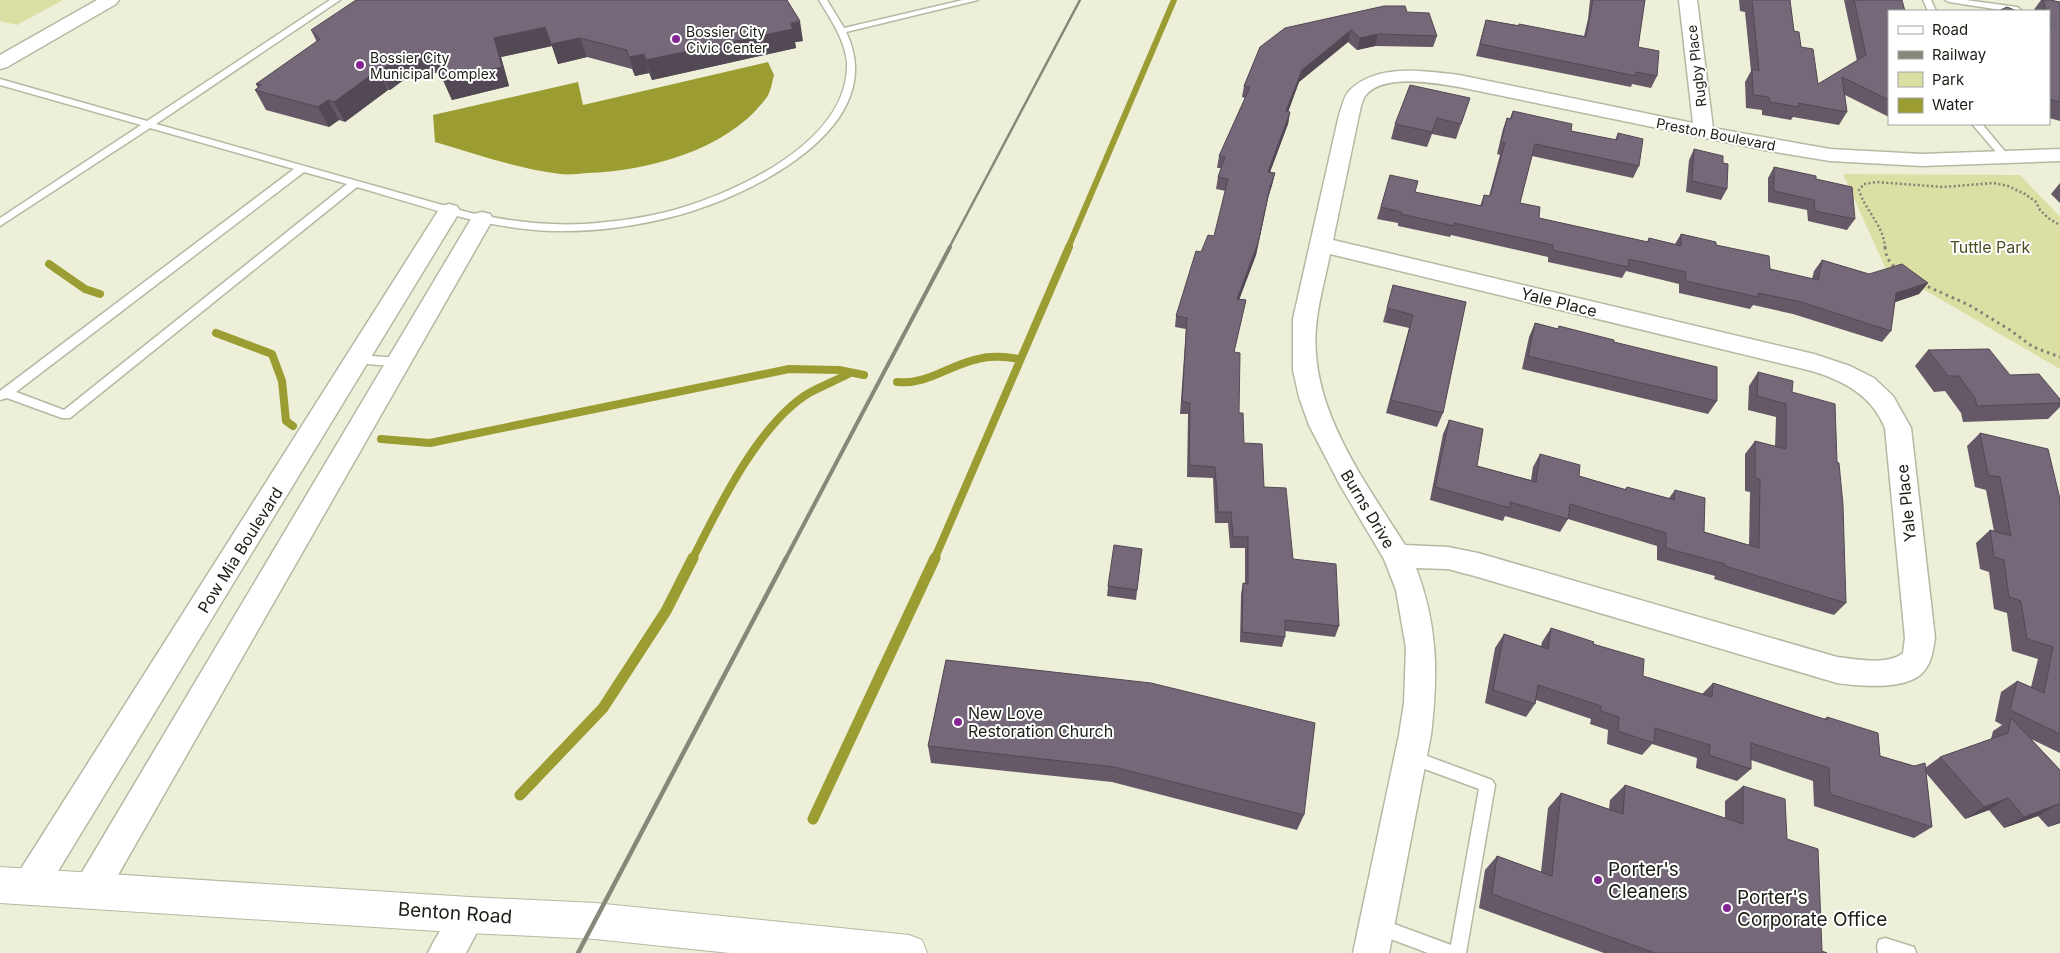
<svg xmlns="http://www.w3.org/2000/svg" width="2060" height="953" viewBox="0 0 2060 953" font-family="Inter,sans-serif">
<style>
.green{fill:#dbdfa4}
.water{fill:#9b9d33}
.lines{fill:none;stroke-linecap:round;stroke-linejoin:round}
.stream-far2{stroke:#9b9d33;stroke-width:6}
.stream-far1{stroke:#9b9d33;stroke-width:8}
.stream{stroke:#9b9d33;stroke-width:11}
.lane-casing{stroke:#b7b8a3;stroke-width:3}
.street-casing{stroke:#b7b8a3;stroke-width:3}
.secondary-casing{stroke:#b7b8a3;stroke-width:2}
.path-far1{stroke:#828374;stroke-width:2.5;stroke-dasharray:2 2.5;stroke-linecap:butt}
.path{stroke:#828374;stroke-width:3;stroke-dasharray:2.5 4;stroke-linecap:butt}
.lane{fill:#fff;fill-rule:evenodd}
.street{fill:#fff;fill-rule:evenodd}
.secondary{fill:#fff;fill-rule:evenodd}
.rail-far2{stroke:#878879;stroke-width:2.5}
.rail-far1{stroke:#878879;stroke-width:4}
.rail{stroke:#878879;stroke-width:4.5}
.wall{fill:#655967}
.shaded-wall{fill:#524954}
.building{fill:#756878;stroke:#524954}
.poi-dot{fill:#832692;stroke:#fff;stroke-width:2}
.labels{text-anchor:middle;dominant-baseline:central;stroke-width:4;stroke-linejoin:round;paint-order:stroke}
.far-poi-label{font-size:14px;fill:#1c1d15;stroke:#fff;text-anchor:start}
.far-street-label{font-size:14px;fill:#1c1d15;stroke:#fff}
.park-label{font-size:16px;fill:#4c4e23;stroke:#fff}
.street-label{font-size:16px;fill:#1c1d15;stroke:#fff}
.poi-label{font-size:16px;fill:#1c1d15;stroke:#fff;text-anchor:start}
.near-poi-label{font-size:19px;fill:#1c1d15;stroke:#fff;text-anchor:start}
.near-street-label{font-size:19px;fill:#1c1d15;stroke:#fff}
</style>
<rect width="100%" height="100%" fill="#edefd9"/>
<path class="green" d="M0,0H63L17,25L0,21Z
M1843,174L2020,175L2060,217V369L1885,267Z"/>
<path class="water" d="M768,62L774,75C772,82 771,91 767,97C729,150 648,171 587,173C578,174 569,175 560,174C518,169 476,154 435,142L433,115L578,82L583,105Z"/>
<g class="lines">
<path class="stream-far2" d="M1068,248L1174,0"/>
<path class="stream-far1" d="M49,264L85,289L100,294
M216,333L272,354L282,381L286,421L293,426
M897,382C928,385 949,365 978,359C992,355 1006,357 1020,359
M381,439L430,443L789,369L839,370L864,375
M692,560C718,508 759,423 809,393C822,386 837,380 850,373
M934,560L1069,247"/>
<path class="stream" d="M520,795L603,708L666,611L693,558
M813,819L935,558"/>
<g class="lane-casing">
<path id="lane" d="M330,0H340L156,124L467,212C506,221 545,226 584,224C614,222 645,218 674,210C738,192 850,141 847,62C845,40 830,18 819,0H827L844,28L963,0H978L846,32C892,127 751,195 679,215C638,226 595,232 552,231C485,229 420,205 357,187L70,418H62L7,398L0,400V391L294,169L150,128L0,226V218L141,125L0,85V79L147,121ZM304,172L347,184L64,410L16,392Z
M1923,0H1931L1936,11H1928Z
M1945,0H1966L2017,7L2021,10L2008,11L1949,2Z
M1972,124H1982L2008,155V159H2002Z
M359,355L398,358L404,362C399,368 358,365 353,359Z
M1411,750L1492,780L1495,785L1466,953H1428L1372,932L1370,926L1372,920L1378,918L1451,945L1479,789L1406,762L1404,757L1406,752Z
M1885,938L1914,947L1916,953H1878L1877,946L1879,940Z"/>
</g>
<g class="street-casing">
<path id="street" d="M97,0H119L116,4L7,67L0,69V55Z
M1679,0H1697L1713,128L1830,149L1922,154L2060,149V161L1922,166L1830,161L1769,151L1459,87C1434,83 1383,73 1365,96C1362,101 1360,110 1359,115L1333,240L1814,354L1850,366L1874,378L1893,396L1911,428L1935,638C1933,649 1932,662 1924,671C1908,691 1859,686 1837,683L1478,577L1448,569L1416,568C1438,626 1438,674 1431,735L1389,953H1353L1399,735L1404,703L1406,648L1396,590L1384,559L1340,485L1309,425L1299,397L1293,370V319L1339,115C1342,107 1344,95 1350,90C1378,63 1424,71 1459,75L1693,123ZM1330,254L1812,371C1845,381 1872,396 1885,428L1905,638L1903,653C1887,666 1856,659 1837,657L1478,553L1448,547L1405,545C1362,477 1305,402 1317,318C1320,296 1326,275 1330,254Z
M449,204L457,206L460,211L41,899L29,904L17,899L12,887L17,875L438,211L441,206Z
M482,212L490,214L493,219L102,903L90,908L78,903L73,891L78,879L471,219L474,214Z
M469,898L481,903L486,915L466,953H428L434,941L457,903Z"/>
</g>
<g class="secondary-casing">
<path id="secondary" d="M0,867L469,897L595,903L909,935L922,940L927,953H730L595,939L469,933L0,903Z"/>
</g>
<path class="path-far1" d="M1885,248C1884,225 1865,211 1859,190L1864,184L1876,182L1943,187L1994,183L2008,186L2025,194L2036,202L2040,210L2048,218L2060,225"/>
<path class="path" d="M1885,247L1887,258L1895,268
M1922,284L1969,305L2010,330L2033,347L2060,357"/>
<use href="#lane" class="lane"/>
<use href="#street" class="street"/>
<use href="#secondary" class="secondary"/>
<path class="rail-far2" d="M949,248L1080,0"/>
<path class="rail-far1" d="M785,560L950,247"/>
<path class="rail" d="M578,953L786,558"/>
</g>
<path class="wall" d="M1590,0H1645L1638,47L1657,76L1651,88L1632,84L1631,87L1476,56L1486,20L1584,36L1588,19Z
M1739,0H1790L1794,31L1818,84L1857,61L1844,0H1902L1889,11V117L1845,95L1847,112L1839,125L1793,117L1791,120L1762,115V110L1746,108L1745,82L1751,71L1745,12L1740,11Z
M2041,0H2050L2060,2V121L2049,118V11H2033Z
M1407,12L1437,36L1433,47L1375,46L1357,50L1348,42L1299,82L1288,112H1290L1288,124L1270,172L1275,173L1272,185L1268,198L1256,255L1239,299L1246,300L1234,352L1239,413L1244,443L1264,487L1293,559L1339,626L1335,637L1285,631V637L1282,647L1240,642L1241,594L1243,583H1245V548H1230L1228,523H1215L1213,478L1187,477L1188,414H1180L1186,329L1175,327L1176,316L1201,252L1214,236L1226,191L1216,189L1218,177L1221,168H1217L1219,156L1245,98L1242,97L1244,86L1260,47Z
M311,30L803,41L795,42L796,48L652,80L649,73L635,76L632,69L587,57L558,64L552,46L501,57L509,86L452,100L443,80L441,71L405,79L390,90H388L345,122L339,120L329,127L266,110L255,90L258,88L256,84L317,42Z
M1470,98L1456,139L1432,134L1427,147L1391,139L1395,124Z
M1513,111L1571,131L1615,140L1618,133L1639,166L1633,178L1532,156L1520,203L1539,218L1647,242L1649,238L1675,244L1681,234L1716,245L1770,269L1812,279L1814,271L1822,260L1869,274L1928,283L1919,294L1895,302L1891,331L1882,342L1793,314L1753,305L1750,309L1679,293V284L1626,271L1622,278L1548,262V257L1451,235L1450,237L1398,226V223L1377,219L1390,175L1415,192L1480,206L1484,195L1489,196L1500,155L1497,154L1503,129L1507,118H1510Z
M1694,149L1723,163L1727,189L1721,200L1686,192L1689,160Z
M1774,167L1816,179L1855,219L1847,230L1808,221L1807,210L1768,202V178Z
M2060,183V203L2051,194Z
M1393,285L1466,302L1443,413L1437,427L1386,413L1409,328L1383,322Z
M1535,323L1558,329L1559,326L1614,342L1717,401L1708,414L1522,369L1529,337Z
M1928,350L2010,375L2060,399V407L2048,419L1963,422L1961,413L1945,391L1934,392L1915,366Z
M1758,372L1792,392L1837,462L1846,603L1834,615L1714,579L1715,576L1657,560V546L1568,519L1560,532L1505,516L1503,521L1430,500L1443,434L1449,420L1477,466L1531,480L1533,467L1540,454L1579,476L1625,489L1627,487L1669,498L1675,490L1704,532L1749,545L1750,492L1745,491V454L1755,441L1775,447L1776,417L1748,410L1749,386Z
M1980,433L2060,499V753L2031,739L2060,770V823L2048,827L2038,816L2004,828L1989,810L1965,819L1926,773L1932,827L1914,838L1814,806L1813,781L1751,760V769L1737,781L1696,768L1697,758L1652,744L1642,755L1607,744L1608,730L1590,724L1591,719L1536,700L1535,704L1526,717L1485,703L1495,648L1504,634L1541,646L1542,642L1551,628L1593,644L1643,676L1702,694L1713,683L1824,719L1827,717L1880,756L1914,766L1925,768L1940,757L1991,739L1993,731L2002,725L1995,721L2001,692L2017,681L2031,687L2038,659L2012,651L2007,613L1994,609L1989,572L1980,569L1976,543L1990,530L1994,531L1986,490L1975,487L1967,446Z
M1142,549L1136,600L1107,596L1108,586Z
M946,660L1304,815L1297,830L1112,782L931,763L928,746Z
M1625,785L1725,818V801L1743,786L1787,839L1822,951L1827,953H1604L1479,908L1485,870L1497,856L1541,872L1548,808L1561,793L1609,809L1610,800Z"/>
<path class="shaded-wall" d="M800,21L803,41L795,42L796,48L652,80L646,60Z
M545,27L580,38L587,57L558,64L552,46L501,57L509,86L452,100L443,80L494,38Z
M1351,30L1348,42L1299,82L1284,123L1286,111L1302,70Z
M1378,34L1375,46L1357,50L1360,38Z
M437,51L445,71L405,79L390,90L380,71L396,59Z
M644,54L649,73L635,76L629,57Z
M378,70L388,90L345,122L334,102Z
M328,100L339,120L329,127L318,107Z
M1290,112L1288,124L1266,183L1268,172Z
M1275,173L1272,185L1268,198L1256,255L1235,311L1237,299L1270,187Z
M1928,283L1919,294L1887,305L1896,293Z
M2008,798L1989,810L1965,819L1984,807Z
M2058,804L2038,816L2004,828L2024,817Z
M2060,821V823L2048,827Z"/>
<path class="building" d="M356,0H787L800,21L790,23L793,29L646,60L644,54L629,57L627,50L580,38L551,44L545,27L494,38L502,67L443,80L437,51L396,59L380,71L378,70L334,102L328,100L318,107L255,90L261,85L256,84L320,39L311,30Z
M1593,0H1645L1638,47L1659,51L1657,76L1636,72V76L1480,44L1486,20L1519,26V24L1586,37Z
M1752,0H1790L1794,31L1799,32L1801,47L1813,49L1818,84L1866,55L1854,0H1902L1905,11H1889V100L1842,77L1847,112L1798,103L1799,107L1770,102L1769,97L1753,95L1752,69L1759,71Z
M2043,0H2050L2060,2V102L2049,99V25L2051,26L2049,18V11H2046Z
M1384,6H1405L1407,12L1429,13L1437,36L1378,34L1360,38L1351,30L1302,70L1286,111L1290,112L1268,172L1275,173L1270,187L1258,243L1237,299L1246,300L1234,352L1240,353L1239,413H1243L1244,443L1262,444L1264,487L1286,488L1293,559L1336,564L1339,626L1285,620V637L1242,632L1243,583L1248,584V537H1233L1231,512H1218L1215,467L1189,465L1190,403L1182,402L1187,318L1176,316L1196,251L1201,252L1208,235L1214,236L1228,179L1218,177L1225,157L1219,156L1250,87L1244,86L1260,47L1285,28Z
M2007,7L2017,11H1998Z
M1410,85L1470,98L1461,124L1437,118L1432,132L1395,124Z
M1513,111L1572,124L1571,131L1617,140L1618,133L1643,139L1639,166L1535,144L1520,203L1540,207L1539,218L1648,242L1649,238L1681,246V234L1716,242V245L1769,256L1770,269L1818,280L1822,260L1869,274L1902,264L1928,283L1896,293L1891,331L1801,302L1758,293V297L1685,281L1686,272L1629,259L1628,267L1553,250V245L1454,223V226L1401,214V212L1381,207L1390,175L1418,181L1415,192L1482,206L1484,195L1490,196L1505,143L1501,142L1507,118L1511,119Z
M1694,149L1723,156V163L1728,164L1727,189L1692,181Z
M1774,167L1816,176V179L1852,187L1855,219L1815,211L1814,200L1774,191Z
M1393,285L1466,302L1443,413L1391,400L1413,315L1387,308Z
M1535,323L1558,329L1559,326L1614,340V342L1717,367V401L1528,356Z
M1989,349L2010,375L2039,374L2060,399V403L1977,406L1975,398L1959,376H1948L1928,350Z
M1758,372L1793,381L1792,392L1835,404L1837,462L1839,463L1843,505L1846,603L1725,566V564L1666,548V533L1570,504L1568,519L1510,502V508L1435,487L1449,420L1483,429L1477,466L1536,482L1540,454L1580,465L1579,476L1626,490L1627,487L1674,500L1675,490L1705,498L1704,532L1759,548L1760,479L1755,478V441L1786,449V404L1757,396Z
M1980,433L2048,449L2060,499V734L2010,710L2017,681L2044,693L2053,647L2027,639L2021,601L2009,597L2004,560L1994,557L1990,530L2011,536L2000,477L1988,475Z
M1114,545L1142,549L1137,590L1108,586Z
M1551,628L1594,642L1593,644L1644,659L1643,676L1712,697L1713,683L1827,720V717L1878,733L1880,756L1914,766L1925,763L1932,827L1830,794L1829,768L1751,743V769L1709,755L1710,745L1655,728L1654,743L1618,731L1619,717L1601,711V706L1538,685L1535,704L1493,690L1504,634L1548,649Z
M946,660L1151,683L1315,723L1304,815L1114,767L928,746Z
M2011,718L2060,770V806L2058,804L2024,817L2008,798L1984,807L1940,757L2008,733Z
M1625,785L1743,824V786L1785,799L1787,839L1818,849L1822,951L1827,953H1655L1492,894L1497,856L1552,876L1561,793L1623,814Z"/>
<g class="poi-dot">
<circle cx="676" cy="39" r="5"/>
<circle cx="360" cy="65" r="5"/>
<circle cx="958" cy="722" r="5"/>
<circle cx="1598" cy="880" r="5"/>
<circle cx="1727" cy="908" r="5"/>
</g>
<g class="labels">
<g class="far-poi-label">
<text x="686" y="31">Bossier City<tspan x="686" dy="16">Civic Center</tspan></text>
<text x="370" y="57">Bossier City<tspan x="370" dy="16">Municipal Complex</tspan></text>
</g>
<g class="far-street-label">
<text transform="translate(1696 66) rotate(-97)">Rugby Place</text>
<text transform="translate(1716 134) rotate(11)">Preston Boulevard</text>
</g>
<g class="park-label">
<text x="1990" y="247">Tuttle Park</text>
</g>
<g class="street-label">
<text transform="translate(1559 302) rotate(14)">Yale Place</text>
<text transform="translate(1906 503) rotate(-96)">Yale Place</text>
<text transform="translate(1368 509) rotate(59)">Burns Drive</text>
<text transform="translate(240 550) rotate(-58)">Pow Mia Boulevard</text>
</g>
<g class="poi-label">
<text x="968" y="713">New Love<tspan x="968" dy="18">Restoration Church</tspan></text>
</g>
<g class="near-poi-label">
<text x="1608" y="869">Porter's<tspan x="1608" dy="22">Cleaners</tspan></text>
<text x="1737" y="897">Porter's<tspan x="1737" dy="22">Corporate Office</tspan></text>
</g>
<g class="near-street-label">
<text transform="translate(455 913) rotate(4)">Benton Road</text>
</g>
</g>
<rect x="1888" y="10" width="162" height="115" fill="#ffffff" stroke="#a4a5a1"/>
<rect x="1898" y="26" width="25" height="8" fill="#ffffff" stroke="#a4a5a1"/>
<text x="1932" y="35" font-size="15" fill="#1c1d15">Road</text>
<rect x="1898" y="51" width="25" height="8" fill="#878879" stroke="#a4a5a1"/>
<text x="1932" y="60" font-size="15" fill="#1c1d15">Railway</text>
<rect x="1898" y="72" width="25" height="15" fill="#dbdfa4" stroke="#a4a5a1"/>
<text x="1932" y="85" font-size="15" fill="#1c1d15">Park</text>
<rect x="1898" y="98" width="25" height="15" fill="#9b9d33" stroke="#a4a5a1"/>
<text x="1932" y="110" font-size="15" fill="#1c1d15">Water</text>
</svg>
